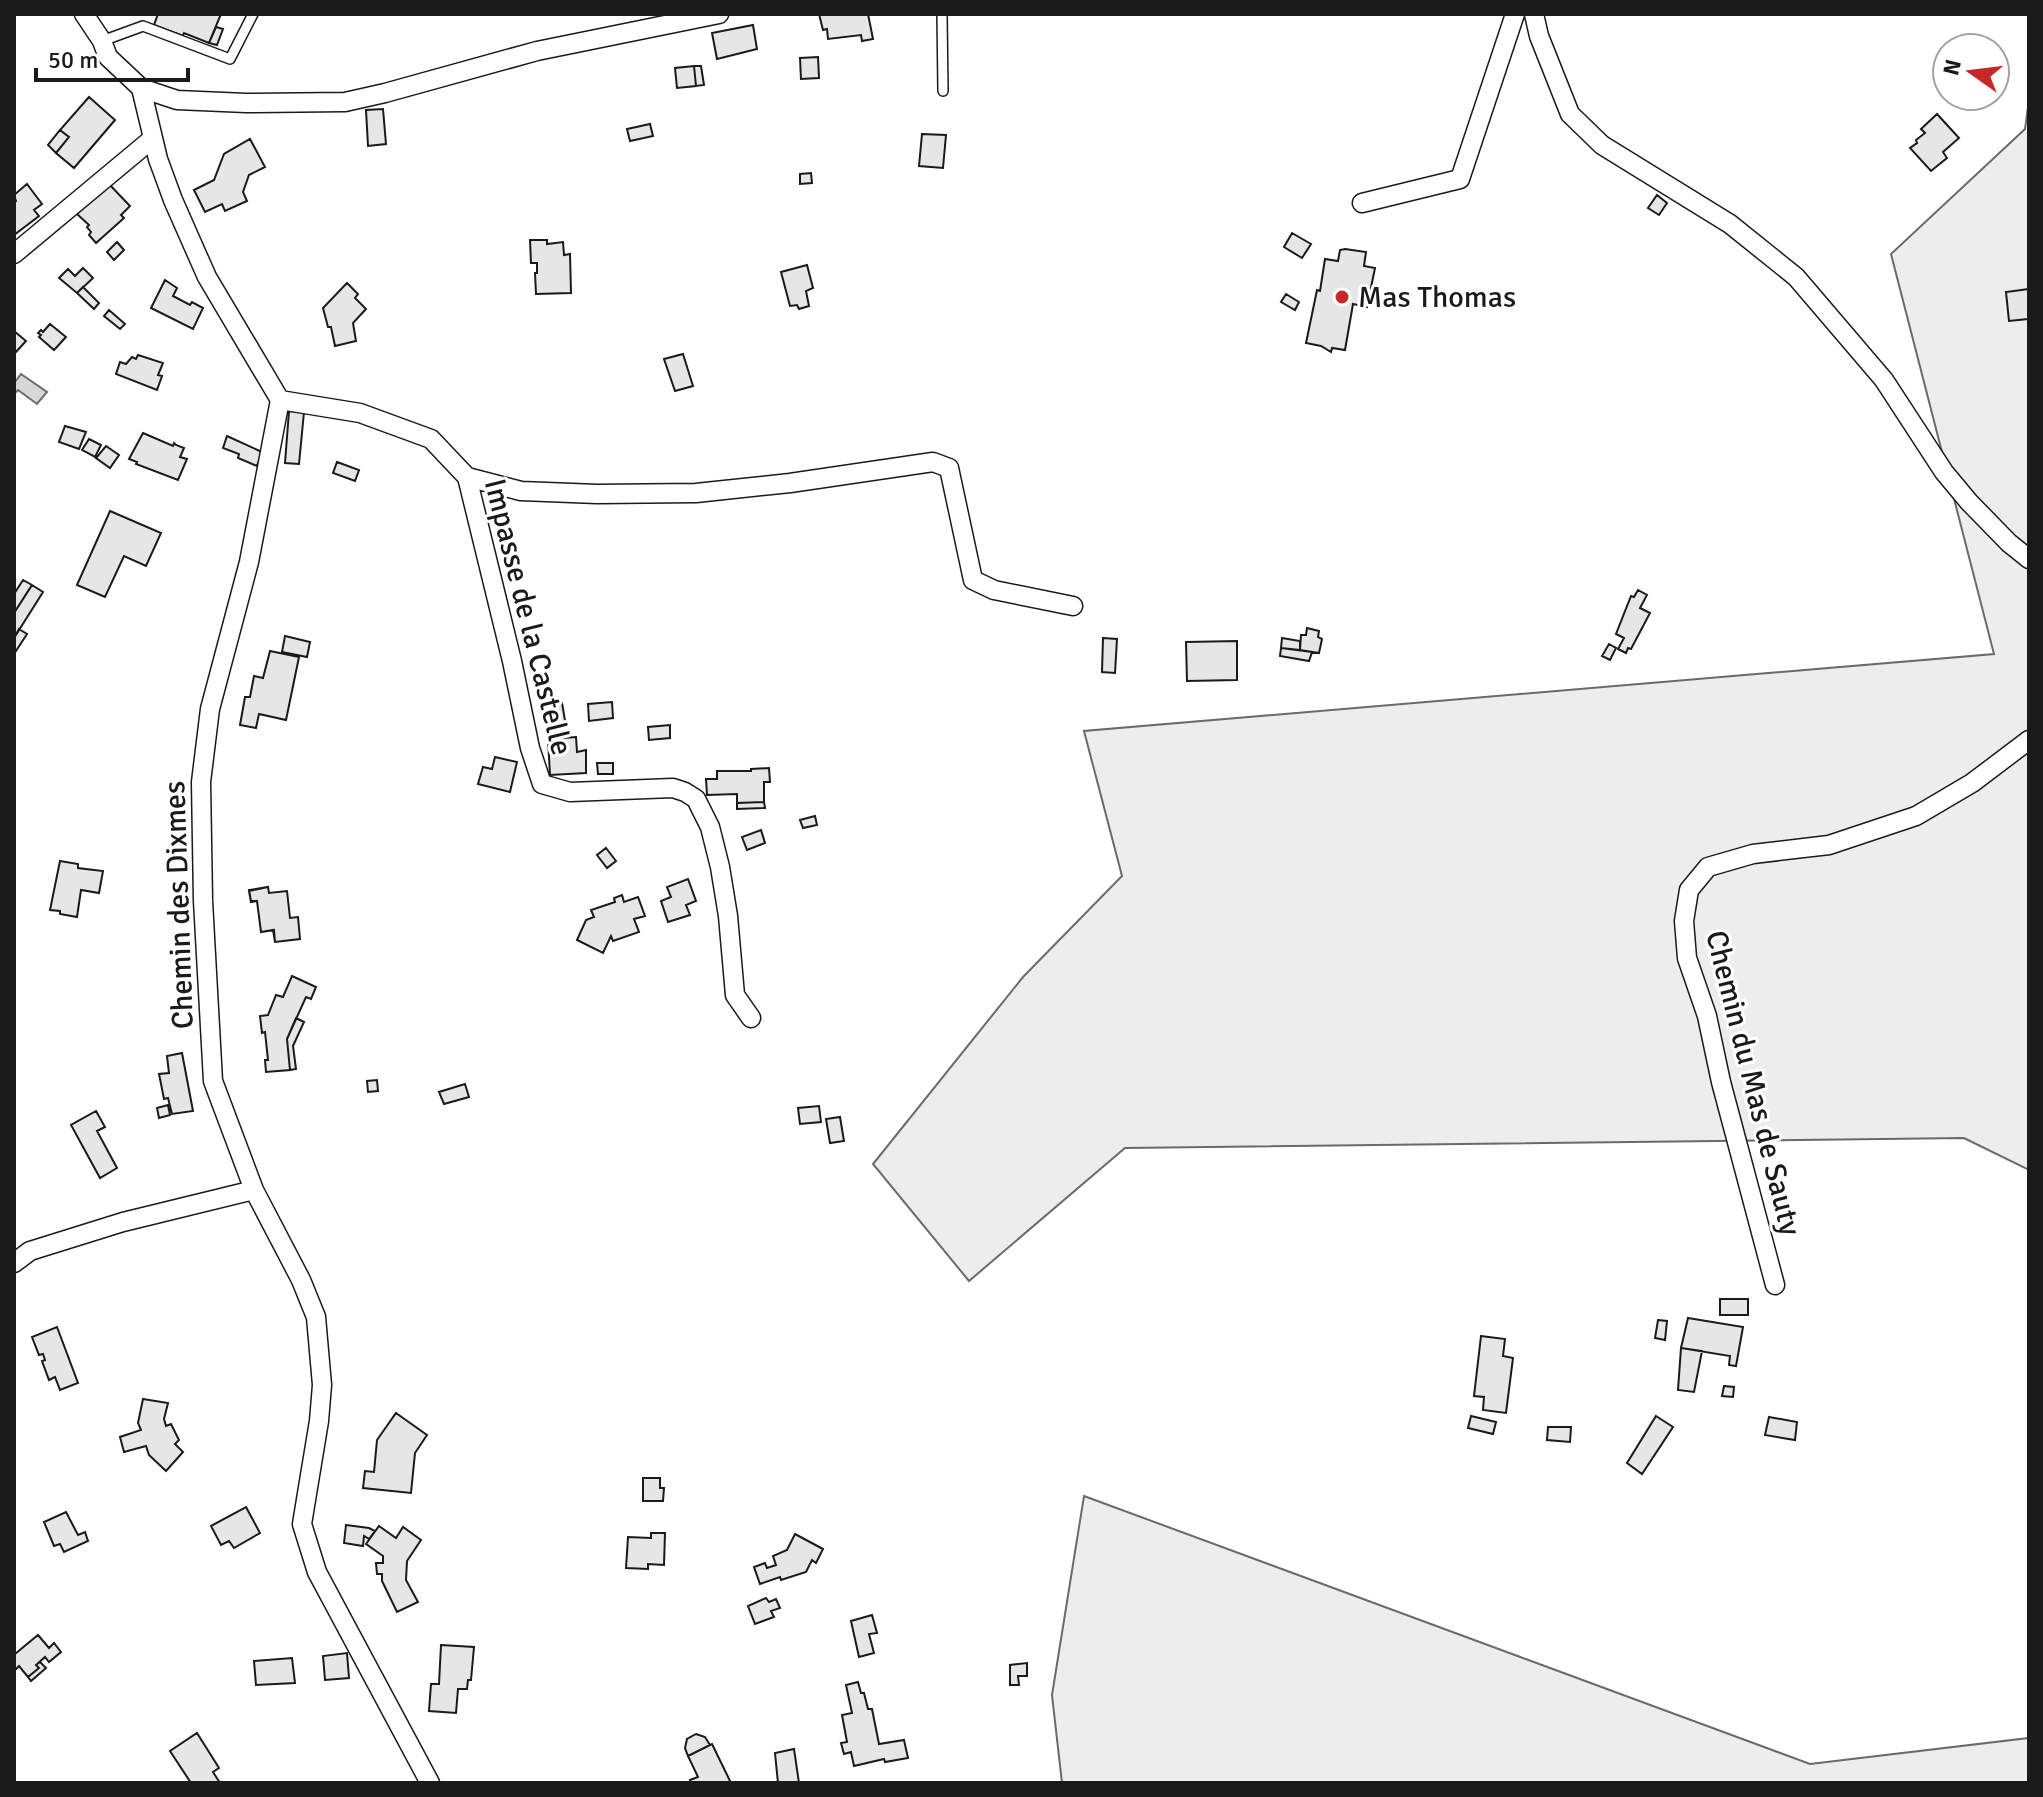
<svg xmlns="http://www.w3.org/2000/svg" width="2043" height="1797" viewBox="0 0 2043 1797" font-family="Signika,sans-serif">
<style>
.green{fill:#ededed;stroke:#6a6a6a;stroke-width:2}
.water{fill:#d7d7d7;stroke:#6a6a6a;stroke-width:2}
.building{fill:#e6e6e6;stroke:#1a1a1a;stroke-width:2}
.lines{fill:none;stroke-linecap:round;stroke-linejoin:round}
.service-casing{stroke:#1a1a1a;stroke-width:12}
.minor-casing{stroke:#1a1a1a;stroke-width:21}
.service{stroke:#fff;stroke-width:9}
.minor{stroke:#fff;stroke-width:18}
.poi-dot{fill:#c62828;stroke:#fff;stroke-width:3}
.labels{text-anchor:middle;dominant-baseline:central;stroke-width:6;stroke-linejoin:round;paint-order:stroke}
.poi-label{font-size:30px;fill:#1a1a1a;stroke:#fff;text-anchor:start}
.street-label{font-size:30px;fill:#1a1a1a;stroke:#fff}
</style>
<rect width="100%" height="100%" fill="#fff"/>
<path class="green" d="M2029,100V1170L1964,1138L1125,1148L969,1281L873,1164L1023,977L1122,876L1084,731L1994,654L1891,254L2025,129Z
M1084,1496L1810,1764L2029,1738V1783H1062L1052,1695Z"/>
<path class="water" d="M21,374L47,392L37,404L18,390L16,392L14,390V383Z"/>
<path class="building" d="M158,14H221L209,43L184,33L183,36L154,25Z
M819,14H868L873,39L862,41L861,35L828,39L827,29L823,30Z
M753,25L757,49L717,59L712,33Z
M216,27L223,29L217,45L209,43Z
M818,57L819,78L801,79L800,58Z
M694,66L696,86L677,88L675,68Z
M694,66H701L704,85L696,86Z
M89,97L115,120L74,168L56,153L69,137L60,130Z
M383,109L386,144L368,146L366,110Z
M1937,114L1959,138L1943,152L1947,158L1931,171L1910,148L1917,143L1916,140L1925,133L1921,129Z
M650,124L653,136L630,141L627,129Z
M60,130L69,137L56,153L48,145Z
M922,134L946,135L943,168L919,166Z
M250,139L265,167L249,175L243,192L247,201L225,211L222,204L205,212L194,190L214,180L224,154Z
M811,173L812,183L800,184V174Z
M108,183L130,206L121,215L124,218L96,243L89,235L91,232L87,227L89,225L77,214Z
M27,184L42,204L34,210L39,216L14,235V203L16,201L14,195Z
M1657,195L1667,203L1659,215L1648,208Z
M1292,233L1311,244L1302,258L1284,247Z
M530,240H547V244L563,242L564,255L570,254L571,293L536,294L535,273H537V263H531Z
M117,242L124,250L114,260L107,252Z
M1345,249L1366,252L1364,266L1375,268L1367,307L1353,304L1345,350L1332,348L1331,352L1321,346L1306,343L1317,290L1320,291L1325,259L1338,261L1340,250Z
M807,265L813,288L806,291L809,306L799,309L797,305L790,306L781,272Z
M83,268L93,278L77,293L59,278L68,269L75,276Z
M165,280L177,288L173,296L190,305L192,302L203,308L193,329L151,308Z
M347,283L358,294L355,298L366,309L353,323L356,341L335,346L331,327H328L323,308Z
M83,287L99,303L94,309L77,293Z
M2029,289L2028,319L2009,321L2006,292Z
M1286,294L1299,302L1295,310L1281,302Z
M109,310L125,324L120,329L104,316Z
M50,324L66,337L54,350L39,337L41,335L38,333L41,330L43,332Z
M14,331L26,341L16,352H14Z
M683,354L693,386L675,391L664,359Z
M138,355L163,363L158,375L162,376L157,390L116,374L120,362L126,364L132,357L136,359Z
M289,411L304,412L299,464L285,463Z
M65,426L86,432L79,449L59,442Z
M143,433L173,446L174,443L176,445L184,448L180,457L187,459L178,480L136,464L137,462L129,459Z
M227,436L262,452L257,466L238,458L239,454L223,448Z
M89,439L101,445L95,457L82,450Z
M106,446L119,455L110,468L96,458Z
M337,462L359,470L355,481L333,473Z
M110,511L161,533L146,566L124,556L105,597L77,585Z
M23,580L32,585L14,613V594Z
M32,585L43,592L14,638V613Z
M1638,590L1647,595L1640,608L1650,613L1631,649L1628,648L1626,653L1618,649L1624,638L1616,634L1631,596L1634,597Z
M1307,628L1319,631L1318,637L1322,639L1319,653L1300,650L1301,635H1306Z
M19,629L27,634L14,654V638Z
M285,636L310,642L307,657L282,652Z
M1103,638L1117,639L1115,673L1102,672Z
M1282,638L1300,641V650L1281,648Z
M1237,641V680L1187,681L1186,642Z
M1609,644L1616,648L1610,660L1602,656Z
M1281,648L1312,652L1309,661L1280,656Z
M270,651L299,657L286,720L259,714L256,728L240,725L245,697H250L254,676L263,678Z
M612,702L613,718L589,721L588,704Z
M562,703L566,726L548,728L545,706Z
M670,725V738L649,740L648,727Z
M576,737L577,752L586,750V773L550,775L548,739Z
M495,757L517,762L510,792L478,784L483,767L492,769Z
M597,763H613V774H598Z
M769,768L770,782H764V802L737,803V794L707,795L706,779H717V771H751V769Z
M764,802L765,808L737,809V803Z
M815,816L817,825L803,828L800,820Z
M761,830L765,843L747,850L742,837Z
M606,848L616,861L607,868L597,855Z
M60,861L78,864V868L103,871L99,893L81,890L77,917L60,914V911L50,910Z
M688,879L696,901L686,905L690,915L668,922L661,901L671,897L667,887Z
M268,887L269,893L287,891L290,918L298,917L300,939L275,942L274,930L261,932L257,901L251,902L249,891Z
M268,887L269,893L287,891L290,918L298,917L300,939L275,942L273,930L261,932L257,901H251L249,890Z
M622,895L624,902L638,897L645,916L634,919L639,932L613,941L611,936L603,953L577,940L586,920L594,917L591,910L615,902L614,898Z
M292,976L316,987L311,999L306,997L287,1039L290,1070L266,1072L265,1060H268L265,1032L262,1033L260,1016L268,1015L276,995L283,997Z
M296,1018L304,1022L293,1046L296,1069L290,1070L287,1039Z
M182,1053L193,1111L172,1114L168,1098L164,1099L159,1074L169,1073L167,1056Z
M377,1080L378,1091L368,1092L367,1081Z
M465,1084L469,1097L444,1104L439,1092Z
M168,1105L170,1115L159,1118L157,1108Z
M819,1106L821,1122L800,1124L798,1108Z
M96,1111L105,1127L97,1131L117,1168L100,1178L71,1125Z
M840,1117L844,1141L830,1143L826,1119Z
M1720,1299H1748V1315H1720Z
M1688,1318L1743,1327L1736,1366L1729,1365L1730,1356L1681,1348Z
M1658,1320L1667,1321L1665,1340L1655,1338Z
M57,1327L78,1383L60,1390L55,1377L49,1380L42,1361L45,1360L43,1354L39,1355L32,1337Z
M1481,1336L1505,1339L1503,1356L1513,1358L1506,1413L1483,1410L1484,1397L1474,1396Z
M1681,1348L1702,1351L1694,1392L1678,1390Z
M1724,1386L1734,1387L1733,1397L1722,1396Z
M143,1399L168,1403L164,1419L166,1426L171,1424L179,1440L175,1444L183,1452L166,1471L149,1455L146,1446L124,1452L120,1437L141,1430L138,1423Z
M396,1413L427,1435L415,1453L411,1493L363,1488L365,1471L374,1472L377,1440Z
M1471,1416L1496,1422L1493,1434L1468,1428Z
M1656,1416L1673,1427L1642,1474L1627,1463Z
M1769,1417L1797,1422L1795,1440L1765,1435Z
M1548,1427H1571L1570,1442L1547,1440Z
M643,1478H660V1488H664L663,1501H643Z
M246,1507L260,1533L234,1548L229,1541L221,1545L211,1526Z
M66,1512L78,1535L85,1532L88,1541L64,1552L60,1544L54,1546L44,1522Z
M346,1525L369,1528L375,1531L369,1539L364,1536L363,1546L344,1543Z
M379,1526L396,1538L403,1527L421,1540L407,1561L406,1580L418,1602L397,1612L382,1581V1574H377L376,1563H383V1556L366,1544Z
M651,1533H665L664,1565L648,1564V1569L626,1568L628,1537L651,1538Z
M795,1534L823,1549L816,1563L812,1560L806,1572L781,1580L780,1577L760,1584L754,1567L765,1563L767,1568L776,1565L773,1556L787,1550Z
M766,1598L769,1602L776,1599L780,1608L771,1611L774,1617L755,1624L748,1606Z
M872,1615L877,1633L869,1634L874,1653L859,1657L851,1621Z
M38,1635L49,1648L54,1643L61,1652L49,1662L45,1657L36,1665L39,1668L28,1677L19,1666L14,1671V1652L15,1654Z
M441,1645L474,1647L471,1680H468L467,1689H458L456,1713L429,1711L431,1684H439Z
M347,1653L349,1678L325,1680L323,1656Z
M292,1658L295,1683L256,1685L254,1661Z
M40,1662L46,1668L31,1681L28,1677L39,1668L36,1665Z
M1027,1663V1676H1018L1019,1685H1010V1665Z
M858,1682L861,1693H864L868,1709H872L879,1744L904,1740L908,1758L885,1762L884,1759L854,1766L851,1752L844,1754L841,1743L847,1742L842,1715L852,1713L846,1685Z
M197,1733L219,1768L213,1772L220,1783H191L170,1751Z
M696,1734L705,1737L710,1745L688,1756L685,1748L687,1739Z
M712,1744L731,1783H692L690,1780L698,1777L688,1756Z
M794,1749L799,1783H778L775,1753Z"/>
<g class="lines">
<g class="service-casing">
<path id="service" d="M942,14L943,91
M102,41L143,26L230,59L253,14"/>
</g>
<g class="minor-casing">
<path id="minor" d="M84,14L102,41L108,57L141,88L158,159L173,200L207,277L280,400L249,562L210,709L201,782L203,901L213,1081L254,1190L301,1280L316,1317L322,1385L319,1421L302,1524L317,1572L430,1783
M1534,14L1539,36L1570,114L1602,145L1730,224L1796,277L1884,380L1944,472L1969,502L2009,543L2029,559
M141,88L177,100L246,103L345,102L385,93L537,51L719,14
M1362,203L1460,179L1515,14
M14,254L152,139
M280,400L360,413L431,439L467,477L512,661L530,748L542,784L570,792L673,788L685,792L696,799L710,827L720,867L728,916L735,995L751,1018
M467,477L521,491L597,494L696,493L790,483L933,462L949,468L973,580L994,590L1073,606
M14,1263L30,1251L123,1222L254,1190
M1775,1285L1721,1082L1707,1016L1687,958L1684,921L1689,890L1708,867L1753,854L1829,845L1916,816L1972,783L2029,740"/>
</g>
<use href="#service" class="service"/>
<use href="#minor" class="minor"/>
</g>
<circle class="poi-dot" cx="1342" cy="297" r="8"/>
<g class="labels">
<g class="poi-label">
<text x="1358" y="297">Mas Thomas</text>
</g>
<g class="street-label">
<text transform="translate(528 617) rotate(76)">Impasse de la Castelle</text>
<text transform="translate(179 905) rotate(-92)">Chemin des Dixmes</text>
<text transform="translate(1753 1083) rotate(76)">Chemin du Mas de Sauty</text>
</g>
</g>
<rect width="2043" height="1797" fill="none" stroke="#1a1a1a" stroke-width="32"/>
<g transform="translate(1971 72) rotate(284)"><circle r="38" fill="#ffffff" stroke="#a3a3a3" stroke-width="2"/>
<path d="M0-6L14 30L0 20L-14 30Z" fill="#c62828"/>
<text y="-12" font-size="22" font-weight="bold" text-anchor="middle" fill="#1a1a1a">N</text>
</g>
<path d="M36 68v12h152v-12" fill="none" stroke="#1a1a1a" stroke-width="4"/>
<text x="48" y="68" font-size="24" fill="#1a1a1a" stroke="#ffffff" stroke-width="6" paint-order="stroke">50 m</text>
</svg>
